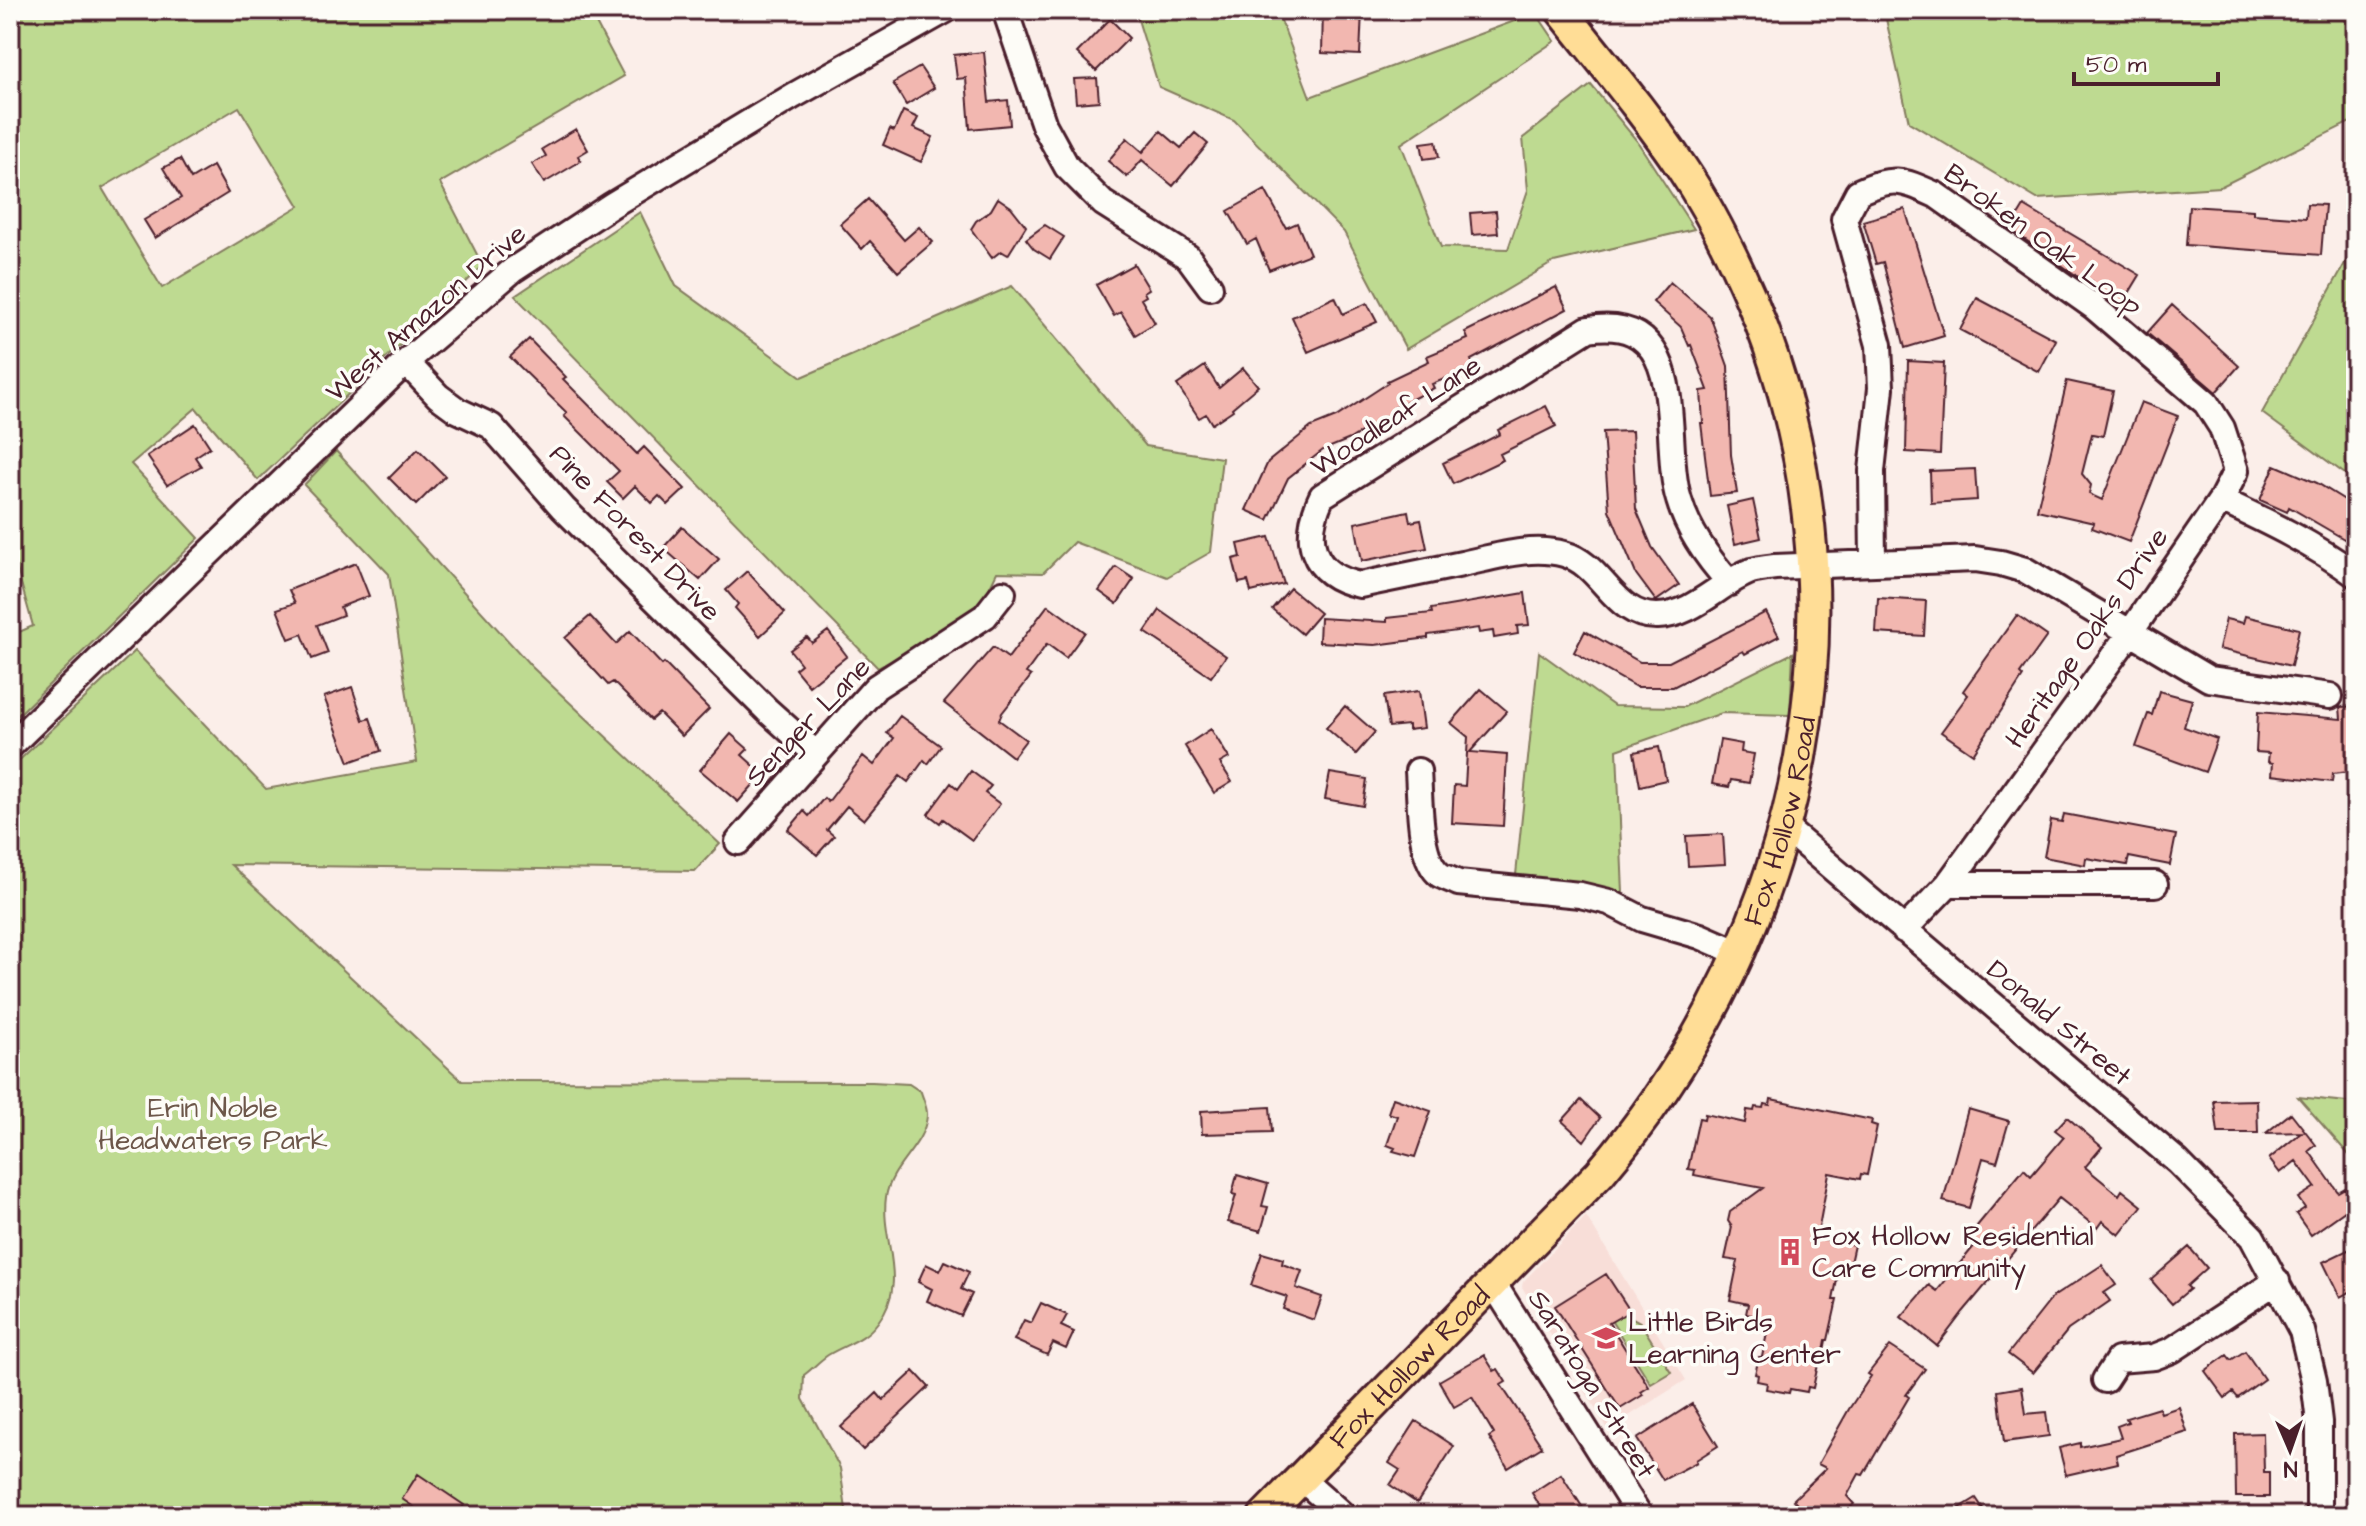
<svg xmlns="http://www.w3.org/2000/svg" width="2366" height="1526" viewBox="0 0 2366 1526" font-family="'Architects Daughter',sans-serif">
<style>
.built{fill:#f8ded8}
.green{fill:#beda91;stroke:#847c5e;stroke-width:2;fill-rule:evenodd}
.building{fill:#f2b7b0;stroke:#4a1f2b;stroke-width:2}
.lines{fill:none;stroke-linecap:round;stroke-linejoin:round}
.minor-casing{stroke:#4a1f2b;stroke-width:30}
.major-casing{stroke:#4a1f2b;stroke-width:36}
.minor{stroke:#fdfcf7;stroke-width:24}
.major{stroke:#ffdd96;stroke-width:30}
.labels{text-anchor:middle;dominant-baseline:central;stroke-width:7;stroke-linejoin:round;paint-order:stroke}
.street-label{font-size:28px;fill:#4a1f2b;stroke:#fdfcf7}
.park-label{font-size:28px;fill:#6d574a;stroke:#fdfcf7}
.poi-label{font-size:28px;fill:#4a1f2b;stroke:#fdfcf7;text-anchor:start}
</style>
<rect width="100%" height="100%" fill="#fbeee9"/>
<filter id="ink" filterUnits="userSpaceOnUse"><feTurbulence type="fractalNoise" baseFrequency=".0125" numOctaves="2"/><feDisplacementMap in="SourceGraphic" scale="16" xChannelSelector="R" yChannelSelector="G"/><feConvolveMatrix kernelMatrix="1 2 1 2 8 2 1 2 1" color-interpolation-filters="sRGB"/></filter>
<g filter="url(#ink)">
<path class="built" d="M1586,1216L1686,1380L1608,1429L1522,1287L1523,1282Z"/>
<path class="green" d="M10,10H589L624,76L440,183L483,266L258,480L196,408L131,464L199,538L10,723V636L33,626L10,544ZM239,107L299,206L162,288L102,188Z
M1135,10H1277L1310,97L1536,13L1555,41L1401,144L1441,247L1508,249L1528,190L1523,138L1591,85L1637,141L1694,229L1554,262L1406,349L1344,232L1234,120L1159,87Z
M1884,10H2356V482L2262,413L2349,256L2350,122L2220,187L2037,199L1909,122Z
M640,212L676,286L802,377L1012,286L1146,446L1222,458L1211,552L1167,577L1074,542L1043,573L997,572L980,607L935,637L878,668L515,296Z
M336,451L532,667L720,844L695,871L231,865L462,1081L872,1082L909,1084L921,1092C923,1099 928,1109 927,1116C924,1147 891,1165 886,1197C880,1241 910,1280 878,1322C864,1341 846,1344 828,1355C819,1361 812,1369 804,1375L803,1399L840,1468L847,1516H10V769L135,651L266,789L417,762L389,574L304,485Z
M1539,652L1614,706L1684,707L1793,653L1790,715L1722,713L1617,750L1623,893L1573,882L1516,875Z
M2298,1097L2356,1103V1163Z
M1623,1309L1627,1315L1640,1322L1671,1372L1651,1384L1612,1322L1615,1315Z"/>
<path class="building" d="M1323,10H1362L1360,55L1322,53Z
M1110,19L1129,38L1096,71L1077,53Z
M984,52L989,102L1008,100L1010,125L970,129L966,78L957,79L954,55Z
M920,67L934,88L906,105L893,83Z
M1097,78L1099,101L1076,103L1074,79Z
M903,111L918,118L913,128L933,137L921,162L883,145L890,129L894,131Z
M576,129L588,150L578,156L581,161L544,183L532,164L546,156L542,149Z
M1161,131L1181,148L1195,133L1208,144L1173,186L1142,160L1127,177L1108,161L1127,138L1143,152Z
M1436,141L1439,157L1424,159L1421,143Z
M180,159L191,179L213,166L228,193L155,238L144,220L181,198L163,168Z
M1265,190L1286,228L1297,223L1310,254L1269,270L1256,239L1247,244L1228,211Z
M998,198L1011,207L1026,226L1008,255L1001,251L992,258L971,229L976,221L991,210Z
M868,199L904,240L919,227L933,242L898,272L870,241L862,249L840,224Z
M2307,204L2325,205L2321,255L2186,245L2189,206L2253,210V214L2306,218Z
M2024,206L2140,275L2120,308L2090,286L2091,281L2088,280L2087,283L2010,229Z
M1905,209L1944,336L1905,348L1883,262L1876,264L1863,221Z
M1496,211L1498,233L1472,235L1470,213Z
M1045,225L1064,237L1050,259L1034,249L1026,239Z
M1134,264L1149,289L1144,292L1146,296L1141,299L1155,323L1135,335L1121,312L1114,316L1096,285Z
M1670,282L1710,316L1728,366L1731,455L1737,493L1710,496L1701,423H1703L1701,391L1708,390L1691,345L1689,346L1681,327L1653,302Z
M1556,287L1567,309L1471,360L1474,367L1432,384L1434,388L1394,408L1396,410L1350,439L1323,450L1288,478L1268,520L1246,510L1268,462L1311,427L1336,417L1388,383L1387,381L1429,361L1427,356L1468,339L1465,332Z
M1335,297L1343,314L1367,303L1377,322L1308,352L1292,317Z
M1977,298L2056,340L2039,372L1960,330Z
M2172,305L2239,366L2216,392L2147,333Z
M529,339L566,377L563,379L637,454L644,447L685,489L668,505L659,496L652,503L635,486L623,498L607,482L619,471L564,416L567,413L510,357Z
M1908,361L1944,363L1940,454L1906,452Z
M1205,366L1219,388L1243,368L1258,386L1232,408L1233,410L1212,424L1206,414L1199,418L1177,385Z
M2067,381L2113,391L2103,436L2092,434L2082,474L2091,485L2089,494L2102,500L2141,402L2178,416L2129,542L2092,528L2094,523L2037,510Z
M1546,406L1556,426L1500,454L1503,460L1453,484L1443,463L1500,434L1498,430Z
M195,424L210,447L195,457L201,466L167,485L147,456Z
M1632,431L1636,509L1652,547L1679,585L1656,601L1636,574L1609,510L1603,432Z
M418,449L445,476L416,505L389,478Z
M2275,465L2317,483L2356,507V535L2351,543L2289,507L2287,512L2260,500Z
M1975,469L1977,500L1931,503L1930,471Z
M1753,500L1761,538L1735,544L1727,506Z
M1408,511L1410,522L1421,520L1427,548L1362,561L1355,523Z
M682,527L719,559L700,580L663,548Z
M1269,537L1284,584L1251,592L1248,581L1239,583L1233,559L1241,557L1238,544Z
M356,563L369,596L340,607L343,615L317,625L328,653L312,659L302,634L289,639L277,609L295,603L289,590Z
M1116,567L1134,579L1117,604L1099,591Z
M747,571L785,613L760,636L735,608L738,604L726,590Z
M1290,588L1320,613L1302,634L1272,609Z
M1525,593L1529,625L1517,626L1518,634L1494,638L1493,631L1479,633L1478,628L1428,635V638L1375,645L1319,642L1320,618L1387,622V618L1432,613L1431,609Z
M1878,598L1926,601L1924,636L1876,633Z
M1048,605L1085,632L1066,658L1047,644L1026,673L1031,676L1002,713L999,720L1026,740L1013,757L944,703L993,647L1008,658Z
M1160,610L1226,656L1211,677L1145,632Z
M1766,612L1779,636L1745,654L1743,651L1673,687H1636L1574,652L1585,631L1640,662H1669Z
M2017,615L2047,636L2020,674L2023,677L1973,754L1941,732L1968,695L1963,691Z
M590,616L616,644L630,631L662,665L664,663L709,709L682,736L659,713L651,720L613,682L608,685L565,638Z
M2245,616L2299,629L2291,666L2219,649L2226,619L2243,623Z
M828,631L847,656L809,686L795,669L801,664L790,650L807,637L812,643Z
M352,687L363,720L370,718L381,751L349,762L324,697Z
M1481,689L1507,711L1470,752L1507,755L1503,826L1452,823L1454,785L1465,786L1468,737L1451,723Z
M1419,691L1424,728L1408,730V725L1389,727L1384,696Z
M2159,691L2192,700L2184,727L2217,739L2205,772L2136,747L2148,714L2152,715Z
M1345,706L1375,732L1356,754L1326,728Z
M2356,706V771L2333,774L2332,782L2272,775L2273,763L2268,762L2269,753L2256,752L2258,712L2341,719L2340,707Z
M900,716L941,746L928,764L924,760L908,782L900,776L864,820L847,806L827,830L834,836L817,855L788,830L804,811L809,816L824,798L828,802L863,756L874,765L894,738L887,733Z
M1211,729L1229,758L1220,763L1232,782L1214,793L1185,746Z
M731,734L748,749L742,755L763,774L738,802L700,770Z
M1720,740L1742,744L1741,752L1754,754L1749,783L1731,780L1729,787L1712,784Z
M1659,747L1666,780L1640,786L1634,752Z
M971,771L991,786L985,793L1000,804L972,840L943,819L940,823L928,814L951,783L958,789Z
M1330,773L1367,779L1363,806L1325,799Z
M2064,814L2176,835L2170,865L2129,857L2127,865L2086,858L2085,865L2044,857L2051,820L2062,822Z
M1723,834L1725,864L1688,866L1686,836Z
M1393,1098L1431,1111L1415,1157L1393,1151L1395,1148L1387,1145L1397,1116L1388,1113Z
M1771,1099L1872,1120L1871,1124L1877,1126L1867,1175L1861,1174L1860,1179L1829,1173L1817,1238L1854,1245L1848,1272L1839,1270L1833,1300H1837L1828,1340H1826L1824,1351L1821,1350L1813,1388L1808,1387L1807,1392L1790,1389L1789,1393L1766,1389L1767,1383L1757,1381L1758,1375L1755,1374L1759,1357H1762L1770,1319L1746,1314L1748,1304L1730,1300L1738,1261L1725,1259L1732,1227L1728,1221L1730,1212L1763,1188L1694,1175L1695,1170L1688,1169L1699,1118L1704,1119L1705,1114L1745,1123L1747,1110L1754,1111L1755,1107L1763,1108L1764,1104L1770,1105Z
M1581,1100L1600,1118L1584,1141L1562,1121Z
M2257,1100L2258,1133H2218L2214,1101Z
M1270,1107L1272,1132L1202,1134L1201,1111Z
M1968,1109L2009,1121L1997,1162L1983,1158L1969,1208L1943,1201Z
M2291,1113L2316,1145L2309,1151L2338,1192L2345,1188L2356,1203L2311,1235L2296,1214L2305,1208L2298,1198L2315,1187L2296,1161L2280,1173L2269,1159L2302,1132L2266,1133Z
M2067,1117L2102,1147L2085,1167L2119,1195L2122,1190L2142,1206L2119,1235L2102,1221L2097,1228L2059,1198L1963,1312L1937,1346L1901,1317L1929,1285L1937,1291L1975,1245L1967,1238L2024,1169L2031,1176L2064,1137L2055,1130Z
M1237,1175L1268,1184L1262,1206L1268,1207L1261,1231L1228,1222L1236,1195L1232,1194Z
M2356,1246V1289L2340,1297L2323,1262Z
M2189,1247L2207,1268L2187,1286L2190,1289L2172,1304L2151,1280Z
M1262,1253L1283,1259L1282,1264L1302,1271L1296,1288L1322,1297L1314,1320L1283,1309L1287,1297L1251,1285Z
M945,1261L969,1272L961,1289L972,1294L961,1316L927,1301L932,1289L918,1282L926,1264L940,1271Z
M2102,1265L2116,1285L2104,1293L2110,1301L2068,1330L2033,1373L2008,1354L2053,1297Z
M1606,1274L1630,1311L1609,1323L1649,1387L1641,1392L1643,1395L1620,1409L1555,1306Z
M1041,1303L1067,1315L1061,1326L1074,1332L1066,1349L1053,1343L1047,1355L1014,1340L1024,1320L1031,1323Z
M1890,1346L1925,1369L1906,1395L1909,1397L1863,1475L1859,1474L1847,1496L1854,1504L1842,1516H1782L1796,1503L1793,1500L1826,1468L1818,1464L1849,1409L1871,1376L1868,1374Z
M2245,1351L2264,1379L2238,1398L2233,1392L2225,1398L2205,1371L2227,1355L2231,1360Z
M1484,1355L1494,1371L1498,1369L1506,1382L1501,1385L1542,1447L1508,1468L1489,1437L1494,1434L1472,1397L1454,1407L1439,1381Z
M914,1371L929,1387L863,1450L841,1427L877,1393L883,1400Z
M2022,1387L2026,1414L2046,1412L2049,1436L2004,1442L1998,1391Z
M1692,1404L1718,1446L1696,1460L1697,1462L1663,1480L1637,1439Z
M2179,1407L2187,1432L2116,1455L2118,1463L2066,1475L2059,1448L2080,1443V1447L2121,1438L2117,1426L2128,1422L2126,1418L2159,1408L2161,1413Z
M1416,1421L1454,1446L1417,1503L1390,1485L1400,1470L1389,1463Z
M2263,1433L2264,1472H2269V1497H2236L2235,1434Z
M418,1474L464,1505L457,1516H427L402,1499Z
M1561,1474L1583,1508L1570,1516H1546L1532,1493Z
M1976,1498L1988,1516H1947Z"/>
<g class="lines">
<g class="minor-casing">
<path id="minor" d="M1005,10L1044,125L1067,167L1103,203L1188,257L1210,287
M406,362L438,396L457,410L491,426L563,508L767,710L815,753
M1873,562L1872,471L1881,388L1879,345L1844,219L1858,192C1894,176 1900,179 1936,195L2094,307L2206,403L2222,428L2236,471L2221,500
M1730,583C1709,560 1688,531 1679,500C1660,441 1694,312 1588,329L1322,496C1302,538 1310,575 1360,585C1394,578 1428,571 1462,564C1495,557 1531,545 1564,554C1603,564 1614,618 1658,616C1694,615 1719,583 1751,571C1758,569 1767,568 1775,567L1975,559L2001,563L2025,570L2209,679L2330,696
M10,746L406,362L513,270L612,205L793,96L946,10
M1418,771C1420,797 1418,859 1440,875C1445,878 1453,880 1458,883L1580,895L1609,902L1642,919L1700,936L1739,953
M1784,827L2178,1162L2252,1237L2302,1331L2314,1381L2319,1422V1516
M738,842L876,687L985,616L1003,593
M1948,884H2155
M1904,930L1948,884L2130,633L2221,500C2268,522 2314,544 2356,575
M1493,1283L1640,1516
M2105,1380L2118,1360L2154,1357L2172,1350L2277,1281
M1301,1478L1344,1516"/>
</g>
<g class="major-casing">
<g id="major">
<path id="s1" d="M1264,1516L1600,1173C1807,930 1876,598 1751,299C1732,255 1709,208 1682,168C1645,113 1602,62 1561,10"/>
</g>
</g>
<use href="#minor" class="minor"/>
<use href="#major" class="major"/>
</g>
</g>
<defs>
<g id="building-bare" transform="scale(2.16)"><path d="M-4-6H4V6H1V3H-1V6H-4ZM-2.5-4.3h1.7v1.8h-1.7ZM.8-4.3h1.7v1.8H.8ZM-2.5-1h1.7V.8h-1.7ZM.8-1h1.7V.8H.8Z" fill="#d1495b" stroke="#fdfcf7" stroke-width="2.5" paint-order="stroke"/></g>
<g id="school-bare" transform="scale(2.16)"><path d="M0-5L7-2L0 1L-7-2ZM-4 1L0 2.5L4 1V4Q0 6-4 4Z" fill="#d1495b" stroke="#fdfcf7" stroke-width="2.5" paint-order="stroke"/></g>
</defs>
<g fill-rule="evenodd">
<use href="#building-bare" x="1790" y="1252"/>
<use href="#school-bare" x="1606" y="1338"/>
</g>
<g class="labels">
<g class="street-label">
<text transform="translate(2043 240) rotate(36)">Broken Oak Loop</text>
<text transform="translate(426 313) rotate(-41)">West Amazon Drive</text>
<text transform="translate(1396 416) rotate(-33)">Woodleaf Lane</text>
<text transform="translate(635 533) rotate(46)">Pine Forest Drive</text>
<text transform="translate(2087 638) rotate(-55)">Heritage Oaks Drive</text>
<text transform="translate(808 722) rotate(-46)">Senger Lane</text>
<text stroke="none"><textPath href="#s1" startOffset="880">Fox Hollow Road</textPath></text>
<text transform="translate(2059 1023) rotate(40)">Donald Street</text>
<text stroke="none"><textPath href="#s1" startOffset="208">Fox Hollow Road</textPath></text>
<text transform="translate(1592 1384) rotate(58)">Saratoga Street</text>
</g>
<g class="park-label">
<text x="213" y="1108">Erin Noble<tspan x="213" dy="32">Headwaters Park</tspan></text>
</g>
<g class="poi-label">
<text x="1812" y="1236">Fox Hollow Residential<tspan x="1812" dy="32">Care Community</tspan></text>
<text x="1628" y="1322">Little Birds<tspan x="1628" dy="32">Learning Center</tspan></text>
</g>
</g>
<rect width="2366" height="1526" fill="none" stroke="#fdfcf7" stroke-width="40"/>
<rect x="20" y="20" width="2326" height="1486" fill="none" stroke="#4a1f2b" stroke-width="3" filter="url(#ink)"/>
<g transform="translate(2290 1450) rotate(178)" stroke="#fdfcf7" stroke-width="6" paint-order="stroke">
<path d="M0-6L14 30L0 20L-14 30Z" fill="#4a1f2b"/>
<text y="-12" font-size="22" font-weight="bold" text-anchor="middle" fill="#4a1f2b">N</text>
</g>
<path d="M2074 72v12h144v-12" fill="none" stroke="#4a1f2b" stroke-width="4"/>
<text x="2086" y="72" font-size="24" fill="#4a1f2b" stroke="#fdfcf7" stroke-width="6" paint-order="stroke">50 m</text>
</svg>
